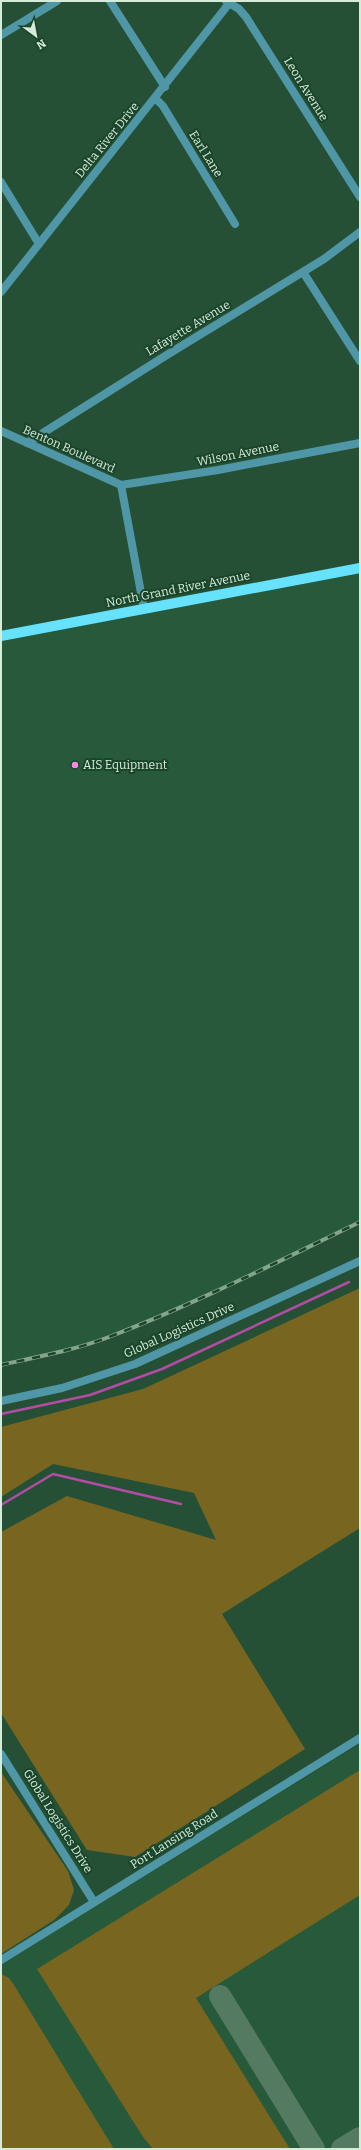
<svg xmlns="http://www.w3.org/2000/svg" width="361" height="2150" viewBox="0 0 361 2150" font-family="Bitter,serif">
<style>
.built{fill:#275a3a}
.green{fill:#786520}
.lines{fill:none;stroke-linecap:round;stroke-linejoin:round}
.stream{stroke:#b34ca4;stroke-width:2.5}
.taxiway{stroke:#557a62;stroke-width:22}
.minor{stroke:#4f97a7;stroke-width:8}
.tertiary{stroke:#4f97a7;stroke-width:8}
.primary{stroke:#67e2fc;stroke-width:10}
.rail-casing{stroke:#84a48e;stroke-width:4}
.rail{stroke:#1a452a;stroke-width:2.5;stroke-dasharray:8;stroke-linecap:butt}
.poi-dot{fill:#fa87e7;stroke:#1a452a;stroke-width:1.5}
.labels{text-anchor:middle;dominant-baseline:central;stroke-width:4;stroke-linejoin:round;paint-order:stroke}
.street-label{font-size:12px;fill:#d5ecdb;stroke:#1a452a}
.poi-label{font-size:12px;fill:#d5ecdb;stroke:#1a452a;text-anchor:start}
</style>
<rect width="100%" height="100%" fill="#265035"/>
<path class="built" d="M360,569V1222L201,1298L108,1337L44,1356L1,1365V641Z
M360,1744V2149H1V1965Z"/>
<path class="green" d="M360,1288V1528L222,1614L305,1749L135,1857L87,1850L1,1713V1532L67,1496L216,1540L194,1493L53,1464L1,1497V1427L143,1389Z
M360,1770V1895L196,1998L290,2149H153L143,2137L37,1969Z
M1,1772L68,1871L74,1890L69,1905L54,1920L1,1954Z
M1,1974L9,1978L14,1985L114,2149H1Z"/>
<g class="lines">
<path class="stream" d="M1,1414L90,1395L162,1369L349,1282
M1,1505L53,1474L181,1504"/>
<path class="taxiway" d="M220,1996L314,2149
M342,2149L360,2138"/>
<path class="minor" d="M110,1L165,87
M226,1L239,9L246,17L360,197
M1,35L57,1
M156,99L163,106L235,224
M1,182L39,244
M303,272L360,361
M1,431L121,485L218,470L360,443
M27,443L170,353L324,259L360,232
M121,485L144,609
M1,1401L62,1388L135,1364L360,1261
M1,1754L94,1902
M1,1960L360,1738"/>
<path class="tertiary" d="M1,292L231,1"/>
<path class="primary" d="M1,636L360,568"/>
<g class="rail-casing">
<path id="rail" d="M1,1365C37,1357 75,1350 109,1337C195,1304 277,1262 360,1222"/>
</g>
<use href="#rail" class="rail"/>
</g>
<circle class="poi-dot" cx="75" cy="765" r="4"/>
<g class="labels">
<g class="street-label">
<text transform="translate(306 89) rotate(58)">Leon Avenue</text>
<text transform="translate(107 140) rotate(-51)">Delta River Drive</text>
<text transform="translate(206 154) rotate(58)">Earl Lane</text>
<text transform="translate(188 328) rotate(-31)">Lafayette Avenue</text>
<text transform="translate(69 449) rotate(24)">Benton Boulevard</text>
<text transform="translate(238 454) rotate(-11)">Wilson Avenue</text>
<text transform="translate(178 589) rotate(-11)">North Grand River Avenue</text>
<text transform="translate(179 1330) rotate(-24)">Global Logistics Drive</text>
<text transform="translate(58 1821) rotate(58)">Global Logistics Drive</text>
<text transform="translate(174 1839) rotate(-32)">Port Lansing Road</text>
</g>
<g class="poi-label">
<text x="83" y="765">AIS Equipment</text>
</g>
</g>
<rect width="361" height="2150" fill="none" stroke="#d5ecdb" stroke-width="4"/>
<g transform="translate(36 36) rotate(148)" stroke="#1a452a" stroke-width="3" paint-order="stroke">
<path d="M0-3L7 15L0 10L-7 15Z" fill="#d5ecdb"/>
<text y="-6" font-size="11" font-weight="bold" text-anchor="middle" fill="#d5ecdb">N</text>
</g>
</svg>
